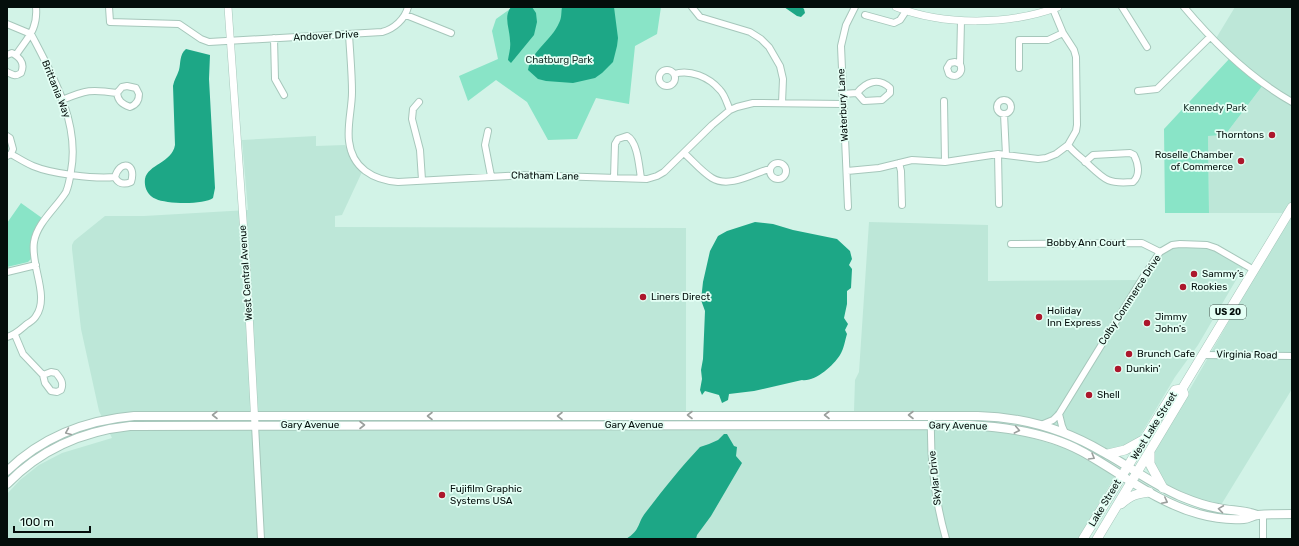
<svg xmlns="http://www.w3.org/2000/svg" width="1299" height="546" viewBox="0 0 1299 546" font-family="Rubik,sans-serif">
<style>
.built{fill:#bde7d8}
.green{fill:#89e4c7}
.water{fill:#1da786}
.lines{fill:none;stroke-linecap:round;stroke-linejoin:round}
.minor-casing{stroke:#a6c7bb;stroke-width:8}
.tertiary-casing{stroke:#a6c7bb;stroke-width:8}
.secondary-casing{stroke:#a6c7bb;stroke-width:10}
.primary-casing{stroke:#a6c7bb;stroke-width:10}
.minor{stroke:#fff;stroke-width:6}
.tertiary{stroke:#fff;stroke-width:7}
.secondary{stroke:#fff;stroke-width:8}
.primary{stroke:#fff;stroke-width:9}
.oneway{stroke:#9b9f9d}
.poi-dot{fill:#ac172c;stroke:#e4fff5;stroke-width:1.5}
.labels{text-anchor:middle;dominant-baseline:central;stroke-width:3.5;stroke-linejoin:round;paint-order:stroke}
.shield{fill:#e4fff5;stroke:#475651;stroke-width:1}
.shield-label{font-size:9px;font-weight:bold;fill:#040e0b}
.street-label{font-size:10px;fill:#040e0b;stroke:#e4fff5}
.park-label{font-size:10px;fill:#1b3029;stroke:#e4fff5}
.poi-label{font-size:10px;fill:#040e0b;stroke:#e4fff5;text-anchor:start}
</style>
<rect width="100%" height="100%" fill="#d2f3e7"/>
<path class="built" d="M1235,7H1288L1292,9V100L1241,64L1215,40Z
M1263,85L1292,104V203L1286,213H1209L1208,136L1225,135Z
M316,136V146L345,145L350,158L362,172L342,215L335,216V227L686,228V412L854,411L855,380L859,372L869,222L988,225V281L1142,280L1161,253L1180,245L1215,249L1243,268L1198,345L1175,377L1131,451L1125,455L1118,454L1071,432L1056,426L987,413V430L1025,436L1065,448L1115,476L1078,539H7V494L20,480L39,465L62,453L112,438L99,411L81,329L72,249V245L74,241L105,216H144L248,210L242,140Z
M1292,211V389L1221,505L1203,501L1171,487L1156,478L1148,472L1146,469L1147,464Z"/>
<path class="green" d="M513,7H661L657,34L635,46L629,104L596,98L577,139L548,140L527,102L496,80L468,101L459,76L498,59L492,31L496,19Z
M1230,58L1263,85L1225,135L1208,136L1209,213H1165L1164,129Z
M21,203L42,218C31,233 29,240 32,258L28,262L7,267V223Z
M141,419H184C145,421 110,422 72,436L7,480C7,472 17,466 23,462C59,434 96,423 141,419Z
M606,419H675V422H617Z
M680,419L903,420L864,422H680Z
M440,420H518L454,422Z"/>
<path class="water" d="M511,7H532L536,13L537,22L534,35L511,63L508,60C509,53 511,47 510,41C510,29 503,17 511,7Z
M562,7H614L618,38L617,46L613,62L602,73L595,78L573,83L546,81L538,79L528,70C531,51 552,40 559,23C562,18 561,12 562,7Z
M784,7H802L804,9L805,13L801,17L797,16Z
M186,49L210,55L209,79L215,188L213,198C204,205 166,204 156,199C147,195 144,187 145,179C148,164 172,163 175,145L173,86C174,80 177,76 179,70C181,63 179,55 186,49Z
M755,222L773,224L793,230L837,239L850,251L852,259L849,265L852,269L851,288L847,291V304L844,318L848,324L845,330L847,334C845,340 844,349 840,355C833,366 815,382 802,380L754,391L729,394L728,400L722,403L719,395L705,391L702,395L700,390L702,379L701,370L703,359L705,311L701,300L703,282L710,251L718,236L727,231Z
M724,434H727L734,446L737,447L736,456L742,463L711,516L697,535L696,539H626C641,530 637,523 646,512C663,490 681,467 700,447L709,444L718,440Z"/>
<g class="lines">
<g class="minor-casing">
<path id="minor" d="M109,7L110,22L179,24L201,39L209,42L382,32C394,29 405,19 408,7
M692,7L700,17L750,32L761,39L769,47L780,66L783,79L782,103
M1122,7L1147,47
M1184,7C1215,44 1250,78 1292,102
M406,15L451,33
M865,15L894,23L900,20L906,11
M7,24L31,34C53,76 80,123 71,171C70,178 69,185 66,192C56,208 37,223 34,242C30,265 50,296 36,316C34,320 30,322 27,324C20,330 15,335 7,337
M349,34C350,53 352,73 352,92C352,108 347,125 349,141C352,168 373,180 398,182L526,175L647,179L657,176L664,172L712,125L730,110L737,107L753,103L843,104
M274,38L275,79L284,95
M7,55L12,53C21,58 25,64 21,73C15,77 13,75 7,72
M16,55C27,38 38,30 36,7
M960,64L955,62L950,63L947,68L949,74C956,79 964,73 960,64L961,21
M1019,68V40H1048L1063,33
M659 78a8 8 0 1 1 16 0a8 8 0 1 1-16 0Z
M674,74C690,69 709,77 720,90C725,95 727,104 730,110
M127,86L136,88L139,94C139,101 136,105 130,107C122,104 118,101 117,93L122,87Z
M1138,91L1157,89L1210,37
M842,94L857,93L864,101L882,100L890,93V88C878,77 866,82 857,93
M62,100C86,90 91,89 117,93
M997 107a7 7 0 1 1 14 0a7 7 0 1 1-14 0Z
M944,101L945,162
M419,102L413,109L412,119L420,150L422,180
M1004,114L1006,155
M488,131L485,145L491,176
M7,136L10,138L13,149L11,154
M1068,145C1074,153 1082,158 1089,165C1106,181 1109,184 1133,182C1141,175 1138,163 1134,155L1130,153L1093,155L1085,162
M684,153C693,161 702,172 712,178C728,188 751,175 766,170H770
M998,154L999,204
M7,156L11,154C18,158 26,163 33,166C52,174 94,179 115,177C118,184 124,185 131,182C137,163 120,159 115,177
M899,163L901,171L902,205
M770 171a8 8 0 1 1 16 0a8 8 0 1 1-16 0Z
M847,171L879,168L912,160L945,162L998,154L1038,159L1046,158L1056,154L1068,145L1076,131L1077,125L1076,57L1074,50L1063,33L1053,9
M614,178L615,144L618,139L627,136C638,142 639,167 641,178
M848,207L841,46L846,25L855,7
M1011,244L1142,243L1160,252
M7,272L36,265
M15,335L23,354L43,375L51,372L56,373C61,379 64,383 61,390L57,392L51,391L45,383L43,375
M1202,355L1292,356
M1059,414L1062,426L1065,433
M931,421C930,461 935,500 946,539
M255,425L261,539
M1041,425L1053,420L1059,414L1142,279L1160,252L1172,245L1180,244L1207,245L1216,248L1254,270
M1263,515V539"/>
</g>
<g class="tertiary-casing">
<path id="tertiary" d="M228,7L247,276L255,425
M896,7C944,26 1010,25 1058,7"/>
</g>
<g class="secondary-casing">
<path id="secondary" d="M7,471C42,437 87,420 134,416H978C1023,417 1064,429 1103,452C1129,466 1152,484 1180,496C1192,501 1205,506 1218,508C1231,511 1244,510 1257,515
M7,484C40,450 83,431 130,426L969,425C1005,427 1048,433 1081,451C1120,472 1155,502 1199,514C1213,518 1229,520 1244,519C1249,519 1253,515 1258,515C1269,514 1281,514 1292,514"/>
</g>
<g class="primary-casing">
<path id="primary" d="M1150,453V464L1163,488
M1108,454L1125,450L1145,439
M1121,504C1131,495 1136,494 1149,492
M1083,539L1171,396L1175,390L1182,389
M1097,539L1184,394L1182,389L1292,207"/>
</g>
<use href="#minor" class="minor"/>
<use href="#tertiary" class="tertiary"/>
<use href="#secondary" class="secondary"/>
<use href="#primary" class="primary"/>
</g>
<defs><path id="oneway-chevron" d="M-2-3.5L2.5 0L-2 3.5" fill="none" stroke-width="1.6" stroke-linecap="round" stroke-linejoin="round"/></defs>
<g class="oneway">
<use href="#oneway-chevron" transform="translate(215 415) rotate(180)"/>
<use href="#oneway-chevron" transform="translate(690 415) rotate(180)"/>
<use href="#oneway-chevron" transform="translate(827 415) rotate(-180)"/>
<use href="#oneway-chevron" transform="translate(911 415) rotate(180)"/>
<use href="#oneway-chevron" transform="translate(430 416) rotate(180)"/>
<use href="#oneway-chevron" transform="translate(560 416) rotate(-180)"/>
<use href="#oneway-chevron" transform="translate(362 425)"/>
<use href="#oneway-chevron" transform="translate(1017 430) rotate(11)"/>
<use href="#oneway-chevron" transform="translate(68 432) rotate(157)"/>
<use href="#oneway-chevron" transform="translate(1092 457) rotate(30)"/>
<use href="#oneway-chevron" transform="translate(1165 501) rotate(27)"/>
<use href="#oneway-chevron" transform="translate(1221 509) rotate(-172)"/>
</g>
<g class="poi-dot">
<circle cx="1272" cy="135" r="4"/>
<circle cx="1241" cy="161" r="4"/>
<circle cx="1194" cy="274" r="4"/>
<circle cx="1183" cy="287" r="4"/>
<circle cx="643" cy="297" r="4"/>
<circle cx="1039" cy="317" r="4"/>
<circle cx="1147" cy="323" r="4"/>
<circle cx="1129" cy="354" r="4"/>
<circle cx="1118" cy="369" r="4"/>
<circle cx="1089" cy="395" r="4"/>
<circle cx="442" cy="495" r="4"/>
</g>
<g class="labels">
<rect class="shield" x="1210" y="305" width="36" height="14" rx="3"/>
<g class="shield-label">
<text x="1228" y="312">US 20</text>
</g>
<g class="street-label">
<text transform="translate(326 36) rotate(-3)">Andover Drive</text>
<text transform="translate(56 89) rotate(68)">Brittania Way</text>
<text transform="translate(843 105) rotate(-93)">Waterbury Lane</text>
<text transform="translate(545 176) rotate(1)">Chatham Lane</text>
<text x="1086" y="243">Bobby Ann Court</text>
<text transform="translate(246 273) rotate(-94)">West Central Avenue</text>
<text transform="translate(1130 300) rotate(-57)">Colby Commerce Drive</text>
<text transform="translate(1247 355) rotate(1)">Virginia Road</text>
<text x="310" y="425">Gary Avenue</text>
<text x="634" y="425">Gary Avenue</text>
<text transform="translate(958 426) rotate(1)">Gary Avenue</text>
<text transform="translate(1154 426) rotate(-58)">West Lake Street</text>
<text transform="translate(935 478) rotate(-96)">Skylar Drive</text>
<text transform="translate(1105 503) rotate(-59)">Lake Street</text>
</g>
<g class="park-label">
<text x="559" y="60">Chatburg Park</text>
<text x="1215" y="108">Kennedy Park</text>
</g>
<g class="poi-label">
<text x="1264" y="135" text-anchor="end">Thorntons</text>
<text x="1233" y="155" text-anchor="end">Roselle Chamber<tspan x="1233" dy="12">of Commerce</tspan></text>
<text x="1202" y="274">Sammy’s</text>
<text x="1191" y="287">Rookies</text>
<text x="651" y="297">Liners Direct</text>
<text x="1047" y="311">Holiday<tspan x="1047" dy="12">Inn Express</tspan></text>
<text x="1155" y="317">Jimmy<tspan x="1155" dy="12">John's</tspan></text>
<text x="1137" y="354">Brunch Cafe</text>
<text x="1126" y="369">Dunkin'</text>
<text x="1097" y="395">Shell</text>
<text x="450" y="489">Fujifilm Graphic<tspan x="450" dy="12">Systems USA</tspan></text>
</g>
</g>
<rect width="1299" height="546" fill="none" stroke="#040e0b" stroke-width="16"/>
<path d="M14 526v6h76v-6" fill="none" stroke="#040e0b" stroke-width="2"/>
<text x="20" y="526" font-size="12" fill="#040e0b" stroke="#e4fff5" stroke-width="3" paint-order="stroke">100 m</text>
</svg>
